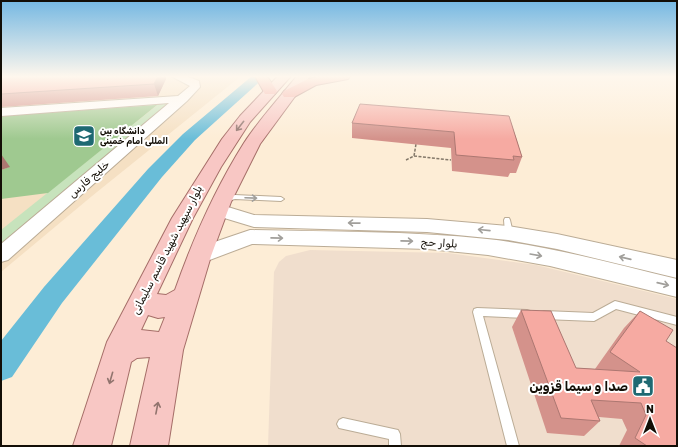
<svg xmlns="http://www.w3.org/2000/svg" width="678" height="447" viewBox="0 0 678 447" font-family="Rubik,'Noto Sans Arabic',sans-serif">
<style>
.commercial{fill:#f0decd}
.built{fill:#f5e0c3}
.green{fill:#c7e3bc}
.forest{fill:#9fc990}
.lines{fill:none;stroke-linecap:round;stroke-linejoin:round}
.river{fill:#69bdd8;fill-rule:evenodd}
.service-casing{stroke:#bbac96;stroke-width:2}
.tertiary-casing{stroke:#bbac96;stroke-width:2}
.secondary-casing{stroke:#bbac96;stroke-width:2}
.primary-casing{stroke:#a56e68;stroke-width:2}
.motorway-casing{stroke:#a56e68;stroke-width:2}
.path{stroke:#837869;stroke-width:1.5;stroke-dasharray:3 1.5;stroke-linecap:butt}
.service{fill:#fff;fill-rule:evenodd}
.tertiary{fill:#fff;fill-rule:evenodd}
.secondary{fill:#fff;fill-rule:evenodd}
.primary{fill:#f8c7c4;fill-rule:evenodd}
.motorway{fill:#f3a19c;fill-rule:evenodd}
.wall{fill:#d4928b}
.shaded-wall{fill:#ac7771}
.building{fill:#f6aaa2;stroke:#ac7771}
.oneway{stroke:#91746e}
.oneway2{stroke:#a19f9b}
.labels{text-anchor:middle;dominant-baseline:central;stroke-width:4;stroke-linejoin:round;paint-order:stroke}
.far-poi-label{font-size:9px;font-weight:bold;fill:#130e06;stroke:#fff;text-anchor:start}
.street-label{font-size:11px;fill:#130e06;stroke:#fff}
.near-poi-label{font-size:13px;font-weight:bold;fill:#130e06;stroke:#fff;text-anchor:end}
</style>
<rect width="100%" height="100%" fill="#fdedd6"/>
<path class="commercial" d="M310,250L448,253L536,265L677,299V446H268L274,272L279,262L286,256Z"/>
<path class="built" d="M1,76H241L92,196L1,272Z"/>
<path class="green" d="M165,101L171,104L1,246V230L156,106L1,116Z"/>
<path class="forest" d="M157,105L48,193L1,199V170L9,167L1,161V116Z"/>
<g class="lines">
<path class="river" d="M252,76H266L195,140L162,177L62,303L12,377L1,381V341L44,287L148,169L183,134Z"/>
<g class="service-casing">
<path id="service" d="M235,195L281,197L284,199L281,201L235,199L225,202L222,200L223,199Z
M505,218H509L510,220L513,233L512,235H509L505,233L504,220Z
M615,301L677,317V325L616,309L594,321L544,319L541,318L540,315L541,312L544,311L593,313Z
M477,308L527,310L530,311L531,314L530,317L527,318L483,316L519,446H507L473,312L474,309Z
M343,418L398,430L400,434L401,446H389V439L339,428L337,424L339,420Z"/>
</g>
<g class="tertiary-casing">
<path id="tertiary" d="M171,76H186L199,81L200,87L187,101L8,260L1,262V244L169,103L1,116V108L178,96L190,86Z"/>
</g>
<g class="secondary-casing">
<path id="secondary" d="M218,204L254,215L427,219L508,226L557,234L677,260V278L557,249L508,240L427,232L254,227L211,214L208,210L211,206Z
M250,230C329,232 408,231 487,239C551,246 614,264 677,279V297L550,266L488,255L428,249L252,244L199,264L191,262L188,256L191,250Z"/>
</g>
<g class="primary-casing">
<path id="primary" d="M278,76H291L250,122L221,167L193,218L157,294L166,295L175,290C193,239 215,189 244,143C259,120 279,98 297,76H310L260,144L231,202L211,256L183,350L168,446H130L150,357L137,358L131,362L111,446H73L107,342L172,218L222,139L240,116ZM148,315L158,318L165,317L159,332L141,330Z"/>
</g>
<g class="motorway-casing">
<path id="motorway" d="M255,76H267L277,91L275,94H265Z
M322,76H350L348,79L316,85L294,97H284L282,94L284,91L308,79Z"/>
</g>
<path class="path" d="M414,156L451,160
M406,160L414,156L416,144"/>
<use href="#service" class="service"/>
<use href="#tertiary" class="tertiary"/>
<use href="#secondary" class="secondary"/>
<use href="#primary" class="primary"/>
<use href="#motorway" class="motorway"/>
</g>
<path class="wall" d="M1,76L166,79L158,96L1,107Z
M509,116L522,157L516,173H510L508,177L452,171L451,148L352,138V123Z
M521,310L576,368L595,369L624,328L640,311L666,341L677,446H619L627,430L622,419L599,417L600,421L584,436L547,433L512,327Z"/>
<path class="shaded-wall" d="M158,76H166V79L158,96L154,84Z
M1,154L10,167L1,170Z"/>
<path class="building" d="M1,76H158L154,84L1,94Z
M360,104L509,116L522,157L513,156L514,160L456,155L454,132L352,123Z
M521,310L551,311L576,368L640,372L610,352L640,311L673,330L666,341L677,348V446H647L635,438L646,415L641,403L591,400L600,421L561,418Z"/>
<defs><path id="oneway-shaft" d="M-6 0H5M1.5-3L5.5 0L1.5 3" fill="none" stroke-width="1.6" stroke-linecap="round" stroke-linejoin="round"/></defs>
<g class="oneway">
<use href="#oneway-shaft" transform="translate(240 126) rotate(128)"/>
<use href="#oneway-shaft" transform="translate(111 378) rotate(106)"/>
<use href="#oneway-shaft" transform="translate(157 408) rotate(-79)"/>
</g>
<g class="oneway2">
<use href="#oneway-shaft" transform="translate(251 198) rotate(2)"/>
<use href="#oneway-shaft" transform="translate(354 223) rotate(-179)"/>
<use href="#oneway-shaft" transform="translate(484 230) rotate(-174)"/>
<use href="#oneway-shaft" transform="translate(277 238) rotate(1)"/>
<use href="#oneway-shaft" transform="translate(407 241) rotate(1)"/>
<use href="#oneway-shaft" transform="translate(536 255) rotate(10)"/>
<use href="#oneway-shaft" transform="translate(625 258) rotate(-167)"/>
<use href="#oneway-shaft" transform="translate(663 284) rotate(13)"/>
</g>
<linearGradient id="sky" x2="0" y2="1"><stop stop-color="#75b8e2"/><stop offset="0.55" stop-color="#fef7ed"/><stop offset="1" stop-color="#fef7ed" stop-opacity="0"/></linearGradient>
<rect width="678" height="139" fill="url(#sky)"/>
<defs>
<g id="university-square" transform="scale(1.15)"><rect x="-9" y="-9" width="18" height="18" rx="4" fill="#1e6972" stroke="#fff"/><path d="M0-5L7-2L0 1L-7-2ZM-4 1L0 2.5L4 1V4Q0 6-4 4Z" fill="#fff"/></g>
<g id="civic-square" transform="scale(1.15)"><rect x="-9" y="-9" width="18" height="18" rx="4" fill="#1e6972" stroke="#fff"/><path d="M-.6-6.5H3V-4.5H.6V-3L4-1V1h2V6H-6V1h2V-1L-.6-3ZM-1.2 2.5V6h2.4V2.5Z" fill="#fff"/></g>
</defs>
<g fill-rule="evenodd">
<use href="#university-square" x="84" y="136"/>
<use href="#civic-square" x="643" y="386"/>
</g>
<g class="labels">
<g class="far-poi-label">
<text x="100" y="131">دانشگاه بین<tspan x="100" dy="10">المللی امام خمینی</tspan></text>
</g>
<g class="street-label">
<text transform="translate(89 179) rotate(-41)">خلیج فارس</text>
<text transform="translate(439 243) rotate(4)">بلوار حج</text>
<text transform="translate(167 250) rotate(-63)">بلوار سپهبد شهید قاسم سلیمانی</text>
</g>
<g class="near-poi-label">
<text x="628" y="386">صدا و سیما قزوین</text>
</g>
</g>
<rect width="678" height="447" fill="none" stroke="#130e06" stroke-width="4"/>
<g transform="translate(650 419)" stroke="#ffffff" stroke-width="3" paint-order="stroke">
<path d="M0-3L7 15L0 10L-7 15Z" fill="#130e06"/>
<text y="-6" font-size="11" font-weight="bold" text-anchor="middle" fill="#130e06">N</text>
</g>
</svg>
